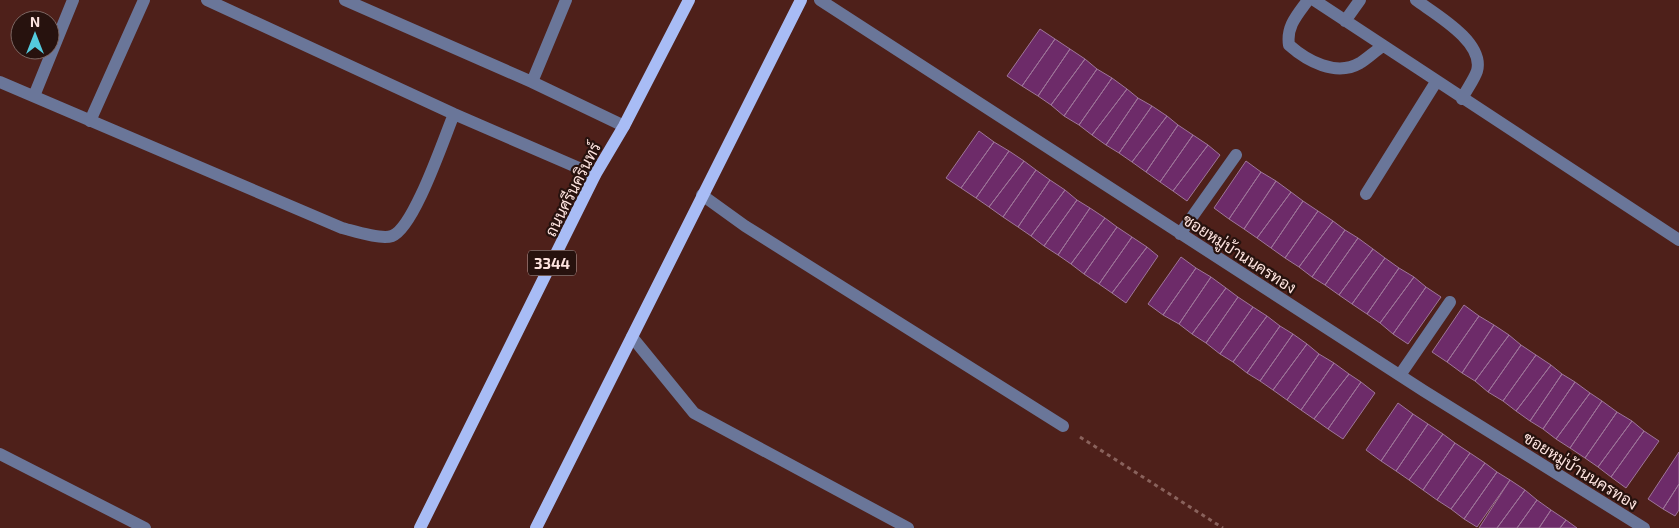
<svg xmlns="http://www.w3.org/2000/svg" width="1679" height="528" viewBox="0 0 1679 528" font-family="'Exo 2',Sarabun,sans-serif">
<style>
.building{fill:#6d2b69;stroke:#9e7599}
.lines{fill:none;stroke-linecap:round;stroke-linejoin:round}
.path{stroke:#89625c;stroke-width:3;stroke-dasharray:4 4;stroke-linecap:butt}
.minor{stroke:#6a7699;stroke-width:12}
.major{stroke:#a8bcf5;stroke-width:12}
.labels{text-anchor:middle;dominant-baseline:central;stroke-width:4.5;stroke-linejoin:round;paint-order:stroke}
.shield{fill:#27120e;stroke:#bea5a1;stroke-width:1}
.shield-label{font-size:15px;font-weight:bold;fill:#fee4e0}
.street-label{font-size:16px;fill:#fee4e0;stroke:#27120e}
</style>
<rect width="100%" height="100%" fill="#4e201a"/>
<path class="building" d="M1040,29L1055,39L1022,86L1007,76Z
M1055,39L1070,49L1038,96L1022,86Z
M1070,49L1085,59L1051,105L1038,96Z
M1085,59L1097,69L1064,116L1051,105Z
M1097,69L1112,78L1079,125L1064,116Z
M1112,78L1127,89L1092,135L1079,125Z
M1127,89L1138,98L1106,145L1092,135Z
M1138,98L1152,106L1119,153L1106,145Z
M1152,106L1167,116L1132,162L1119,153Z
M1167,116L1178,125L1146,172L1132,162Z
M1178,125L1193,135L1160,182L1146,172Z
M979,131L994,142L961,188L946,178Z
M1193,135L1208,145L1173,191L1160,182Z
M994,142L1009,151L976,198L961,188Z
M1208,145L1220,155L1187,201L1173,191Z
M1009,151L1024,161L989,207L976,198Z
M1024,161L1036,170L1003,217L989,207Z
M1246,161L1261,172L1229,219L1214,208Z
M1036,170L1050,180L1018,227L1003,217Z
M1261,172L1276,181L1244,229L1229,219Z
M1050,180L1065,190L1031,236L1018,227Z
M1276,181L1291,192L1257,238L1244,229Z
M1065,190L1077,200L1044,246L1031,236Z
M1291,192L1303,201L1271,248L1257,238Z
M1077,200L1090,208L1058,255L1044,246Z
M1303,201L1318,211L1285,258L1271,248Z
M1090,208L1105,218L1071,264L1058,255Z
M1318,211L1333,221L1299,267L1285,258Z
M1105,218L1117,227L1084,274L1071,264Z
M1333,221L1345,230L1312,277L1299,267Z
M1117,227L1132,237L1099,284L1084,274Z
M1345,230L1358,238L1325,285L1312,277Z
M1132,237L1147,247L1112,293L1099,284Z
M1358,238L1373,249L1339,295L1325,285Z
M1147,247L1158,256L1126,303L1112,293Z
M1373,249L1385,258L1352,304L1339,295Z
M1181,257L1196,268L1163,315L1148,304Z
M1385,258L1399,268L1367,314L1352,304Z
M1196,268L1211,277L1179,324L1163,315Z
M1399,268L1414,277L1380,323L1367,314Z
M1211,277L1226,288L1192,334L1179,324Z
M1414,277L1426,287L1393,334L1380,323Z
M1426,287L1441,297L1408,344L1393,334Z
M1226,288L1238,297L1206,343L1192,334Z
M1238,297L1253,307L1220,354L1206,343Z
M1464,305L1479,316L1447,362L1432,352Z
M1253,307L1267,316L1233,362L1220,354Z
M1267,316L1280,326L1247,373L1233,362Z
M1479,316L1494,325L1462,373L1447,362Z
M1494,325L1509,335L1475,381L1462,373Z
M1280,326L1293,334L1260,381L1247,373Z
M1293,334L1307,344L1273,390L1260,381Z
M1509,335L1521,345L1488,392L1475,381Z
M1307,344L1319,354L1287,400L1273,390Z
M1521,345L1536,355L1503,401L1488,392Z
M1319,354L1334,363L1301,410L1287,400Z
M1536,355L1551,365L1516,411L1503,401Z
M1334,363L1349,374L1314,419L1301,410Z
M1551,365L1562,374L1530,421L1516,411Z
M1349,374L1361,382L1328,429L1314,419Z
M1562,374L1575,382L1543,429L1530,421Z
M1361,382L1375,393L1343,439L1328,429Z
M1575,382L1590,393L1556,439L1543,429Z
M1590,393L1602,401L1570,448L1556,439Z
M1602,401L1617,412L1585,458L1570,448Z
M1398,403L1413,414L1381,461L1366,450Z
M1617,412L1632,421L1598,467L1585,458Z
M1413,414L1428,424L1396,471L1381,461Z
M1632,421L1644,431L1611,477L1598,467Z
M1428,424L1443,434L1409,480L1396,471Z
M1644,431L1659,441L1626,488L1611,477Z
M1443,434L1455,443L1423,490L1409,480Z
M1455,443L1470,453L1437,500L1423,490Z
M1679,452V484L1663,509L1648,499Z
M1470,453L1485,463L1451,509L1437,500Z
M1485,463L1497,472L1464,519L1451,509Z
M1497,472L1510,480L1477,527L1464,519Z
M1510,480L1525,490L1497,528H1479Z
M1679,484V510L1675,516L1663,509Z
M1525,490L1537,500L1517,528H1497Z
M1537,500L1551,510L1539,528H1517Z
M1551,510L1566,520L1560,528H1539Z
M1566,520L1577,528H1560Z"/>
<g class="lines">
<path class="path" d="M1080,437L1223,528"/>
<path class="minor" d="M207,0L454,114L595,175
M345,0L532,82
M566,0L532,82L624,126
M820,0L1424,391L1644,528
M1308,0C1298,14 1286,26 1289,45C1307,61 1336,77 1360,63C1368,58 1375,51 1383,46
M1314,0L1679,240
M1416,0C1435,14 1485,42 1477,71C1474,80 1466,90 1462,99
M1345,21L1360,0
M0,82L342,228C354,231 381,240 392,236C414,228 444,138 454,114
M34,96L73,0
M90,121L144,0
M1366,194L1436,82
M702,195L745,226L1063,426
M1180,234L1236,155
M632,337L694,413L908,528
M1400,375L1450,302
M0,454L145,528"/>
<path class="major" d="M420,528L595,175L624,126L689,0
M536,528L801,0"/>
</g>
<g class="labels">
<rect class="shield" x="528" y="250.5" width="48" height="25" rx="4"/>
<g class="shield-label">
<text x="552" y="263">3344</text>
</g>
<g class="street-label">
<text transform="translate(572 189) rotate(-63)">ถนนศรีนครินทร์</text>
<text transform="translate(1240 253) rotate(33)">ซอยหมู่บ้านนครทอง</text>
<text transform="translate(1581 470) rotate(32)">ซอยหมู่บ้านนครทอง</text>
</g>
</g>
<g transform="translate(35 35)"><circle r="24" fill="#27120e" stroke="#7d6662"/>
<path d="M0-4L9 19L0 12L-9 19Z" fill="#54cadd"/>
<text y="-8" font-size="14" font-weight="bold" text-anchor="middle" fill="#fee4e0">N</text>
</g>
</svg>
